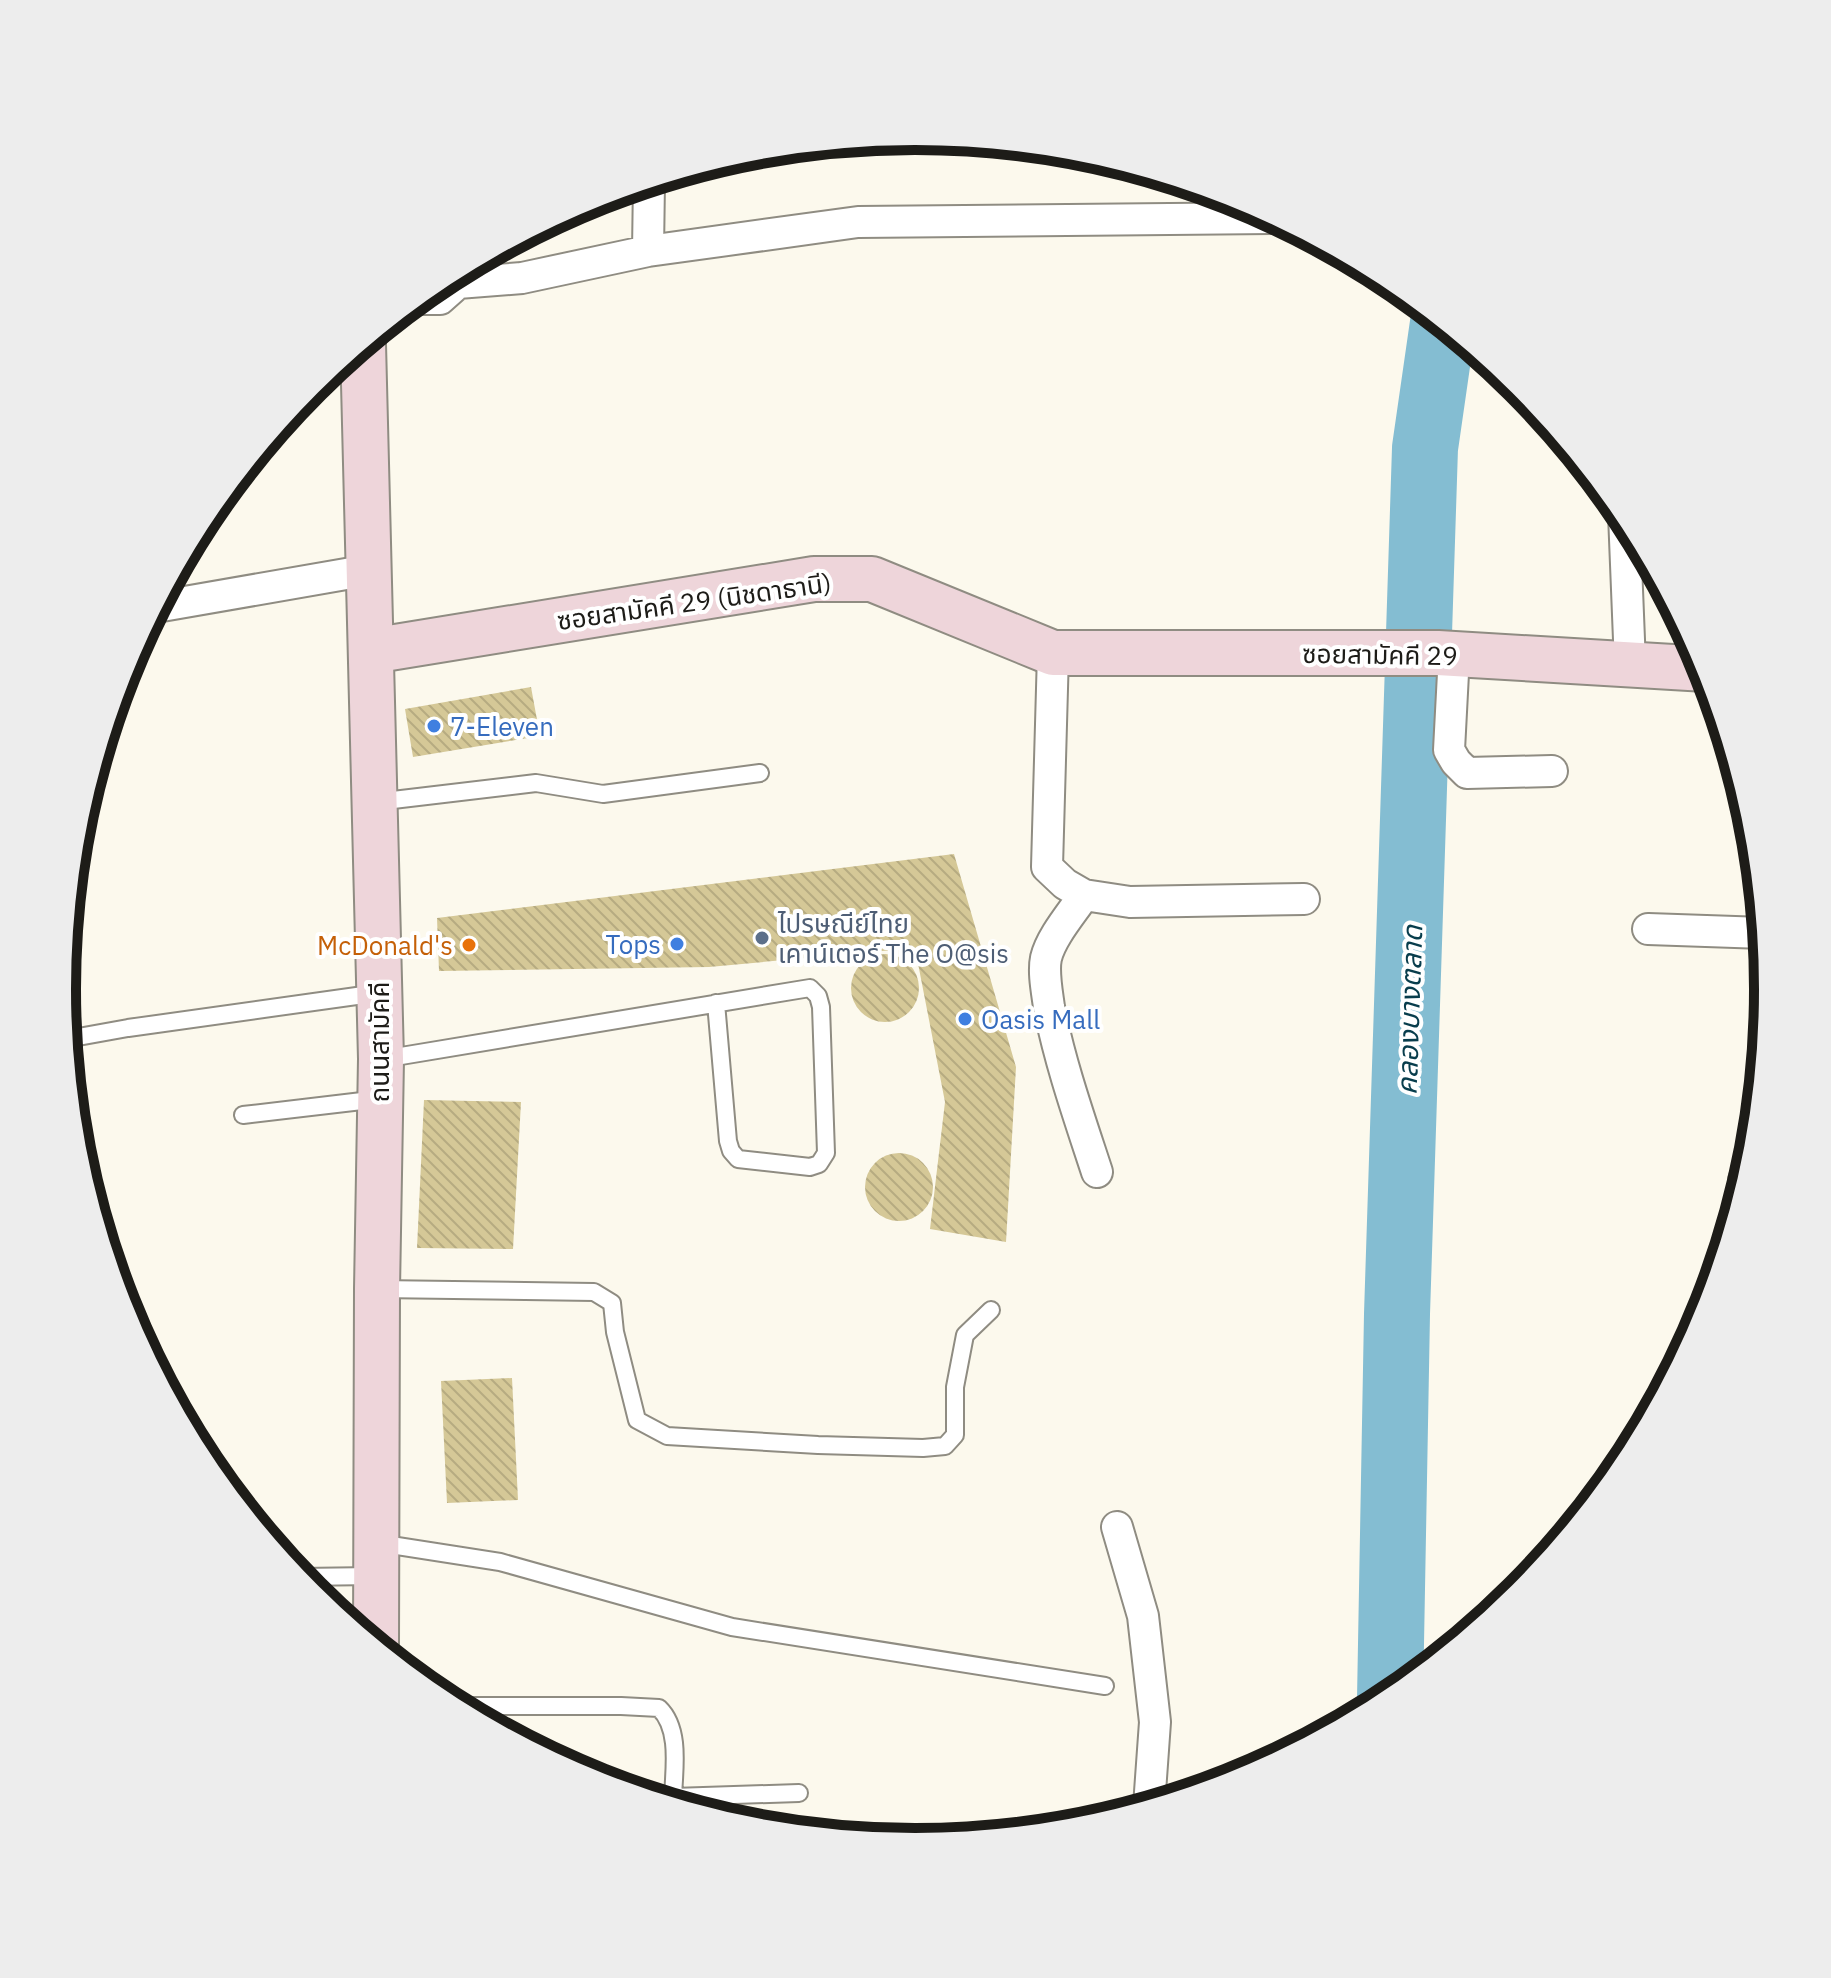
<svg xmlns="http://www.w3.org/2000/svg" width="1831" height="1978" viewBox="0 0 1831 1978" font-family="'IBM Plex Sans','Noto Sans Thai',sans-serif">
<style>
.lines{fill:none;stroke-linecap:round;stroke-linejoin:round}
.river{stroke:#84bdd2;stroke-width:66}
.building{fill:url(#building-back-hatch)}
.lane-casing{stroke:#8f8c82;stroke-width:20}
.street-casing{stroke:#8f8c82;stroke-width:34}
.secondary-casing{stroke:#8f8c82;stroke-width:48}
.lane{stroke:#fff;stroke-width:16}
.street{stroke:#fff;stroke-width:30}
.secondary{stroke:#eed5da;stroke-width:44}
.shop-dot{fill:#3f7fe0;stroke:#fff;stroke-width:3}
.service-dot{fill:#5c6f8a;stroke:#fff;stroke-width:3}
.food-dot{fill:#e8710a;stroke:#fff;stroke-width:3}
.labels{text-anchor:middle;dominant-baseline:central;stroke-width:8;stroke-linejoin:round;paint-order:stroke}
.street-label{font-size:26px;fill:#1d1c18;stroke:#fff}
.shop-label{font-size:26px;fill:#366cbe;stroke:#fff;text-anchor:start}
.service-label{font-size:26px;fill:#4e5e75;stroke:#fff;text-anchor:start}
.food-label{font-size:26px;fill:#c56008;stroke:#fff;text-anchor:end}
.water-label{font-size:28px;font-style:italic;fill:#083d4c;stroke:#fff}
.rim{fill:none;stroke:#1d1c18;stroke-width:10}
</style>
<defs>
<pattern id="building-back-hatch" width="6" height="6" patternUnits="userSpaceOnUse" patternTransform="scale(2)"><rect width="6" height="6" fill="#d5c897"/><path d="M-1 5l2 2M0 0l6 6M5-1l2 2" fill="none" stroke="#b6ab81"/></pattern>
</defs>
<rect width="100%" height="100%" fill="#fcf9ed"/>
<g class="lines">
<path class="river" d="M1390,1699L1397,1314L1425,448L1443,323"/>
</g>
<path class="building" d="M531,687L540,736L413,757L405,709Z
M954,854L1016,1067L1006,1242L930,1229L945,1102L915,948L709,967L439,971L437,918Z
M851 988a34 34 0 1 1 68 0a34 34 0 1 1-68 0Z
M424,1100L521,1102L513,1249L417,1248Z
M865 1187a34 34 0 1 1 68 0a34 34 0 1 1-68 0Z
M512,1378L518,1500L447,1503L441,1381Z
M756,1817V1827L732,1821Z"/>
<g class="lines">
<g class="lane-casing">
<path id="lane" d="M376,802L536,783L603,794L760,773
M67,1039L128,1028L378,993
M383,1059L810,988L818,996L821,1007L826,1153L819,1164L810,1167L738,1159L731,1151L728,1141L716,1003
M243,1115L379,1099
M378,1289L594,1292L612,1303L615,1332L637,1420L667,1436L818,1445L923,1448L945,1446L955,1435V1387L965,1335L991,1310
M378,1543L500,1562L732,1627L1105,1686
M299,1577L375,1576
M456,1706H621L659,1708C681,1729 674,1770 673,1797L660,1799
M673,1797L799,1793"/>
</g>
<g class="street-casing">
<path id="street" d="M648,251L649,182
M417,299H440L458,283L522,278L648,251L858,222L1275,218
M1624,514L1630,665
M156,607L369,570
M1053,653L1047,867L1065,884L1084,895L1130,902L1304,899
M1454,654L1449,750L1456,762L1467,773L1552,771
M1084,895C1072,913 1051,937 1046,958C1043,972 1047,992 1049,1007C1060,1063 1079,1117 1097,1172
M1648,929L1764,933
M1744,1180H1745
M1117,1527L1143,1616L1155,1722L1149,1806"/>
</g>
<g class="secondary-casing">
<path id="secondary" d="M363,344L381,1059L377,1289L376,1645
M371,651L814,579H872L1053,653H1438L1706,669"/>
</g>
<use href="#lane" class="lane"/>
<use href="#street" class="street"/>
<use href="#secondary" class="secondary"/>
</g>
<g class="shop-dot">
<circle cx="434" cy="726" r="8"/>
<circle cx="677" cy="944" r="8"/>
<circle cx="965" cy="1019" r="8"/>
</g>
<circle class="service-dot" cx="762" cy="938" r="8"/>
<circle class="food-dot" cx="469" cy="945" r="8"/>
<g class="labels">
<g class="street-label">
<text transform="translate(694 601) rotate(-8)">ซอยสามัคคี 29 (นิชดาธานี)</text>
<text transform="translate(1380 654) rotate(1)">ซอยสามัคคี 29</text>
<text transform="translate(379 1042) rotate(-90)">ถนนสามัคคี</text>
</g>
<g class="shop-label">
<text x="450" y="726">7-Eleven</text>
<text x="661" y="944" text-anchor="end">Tops</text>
<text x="981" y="1019">Oasis Mall</text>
</g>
<g class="service-label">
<text x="778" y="923">ไปรษณีย์ไทย<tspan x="778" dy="30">เคาน์เตอร์ The O@sis</tspan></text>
</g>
<g class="food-label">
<text x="453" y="945">McDonald's</text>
</g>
<g class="water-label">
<text transform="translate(1409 1010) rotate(-88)">คลองบางตลาด</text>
</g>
</g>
<path d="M0 0H1831V1978H0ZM76 989a839 839 0 1 1 1678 0a839 839 0 1 1-1678 0Z" fill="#ededed" fill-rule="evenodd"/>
<path class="rim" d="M76 989a839 839 0 1 1 1678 0a839 839 0 1 1-1678 0Z"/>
</svg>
